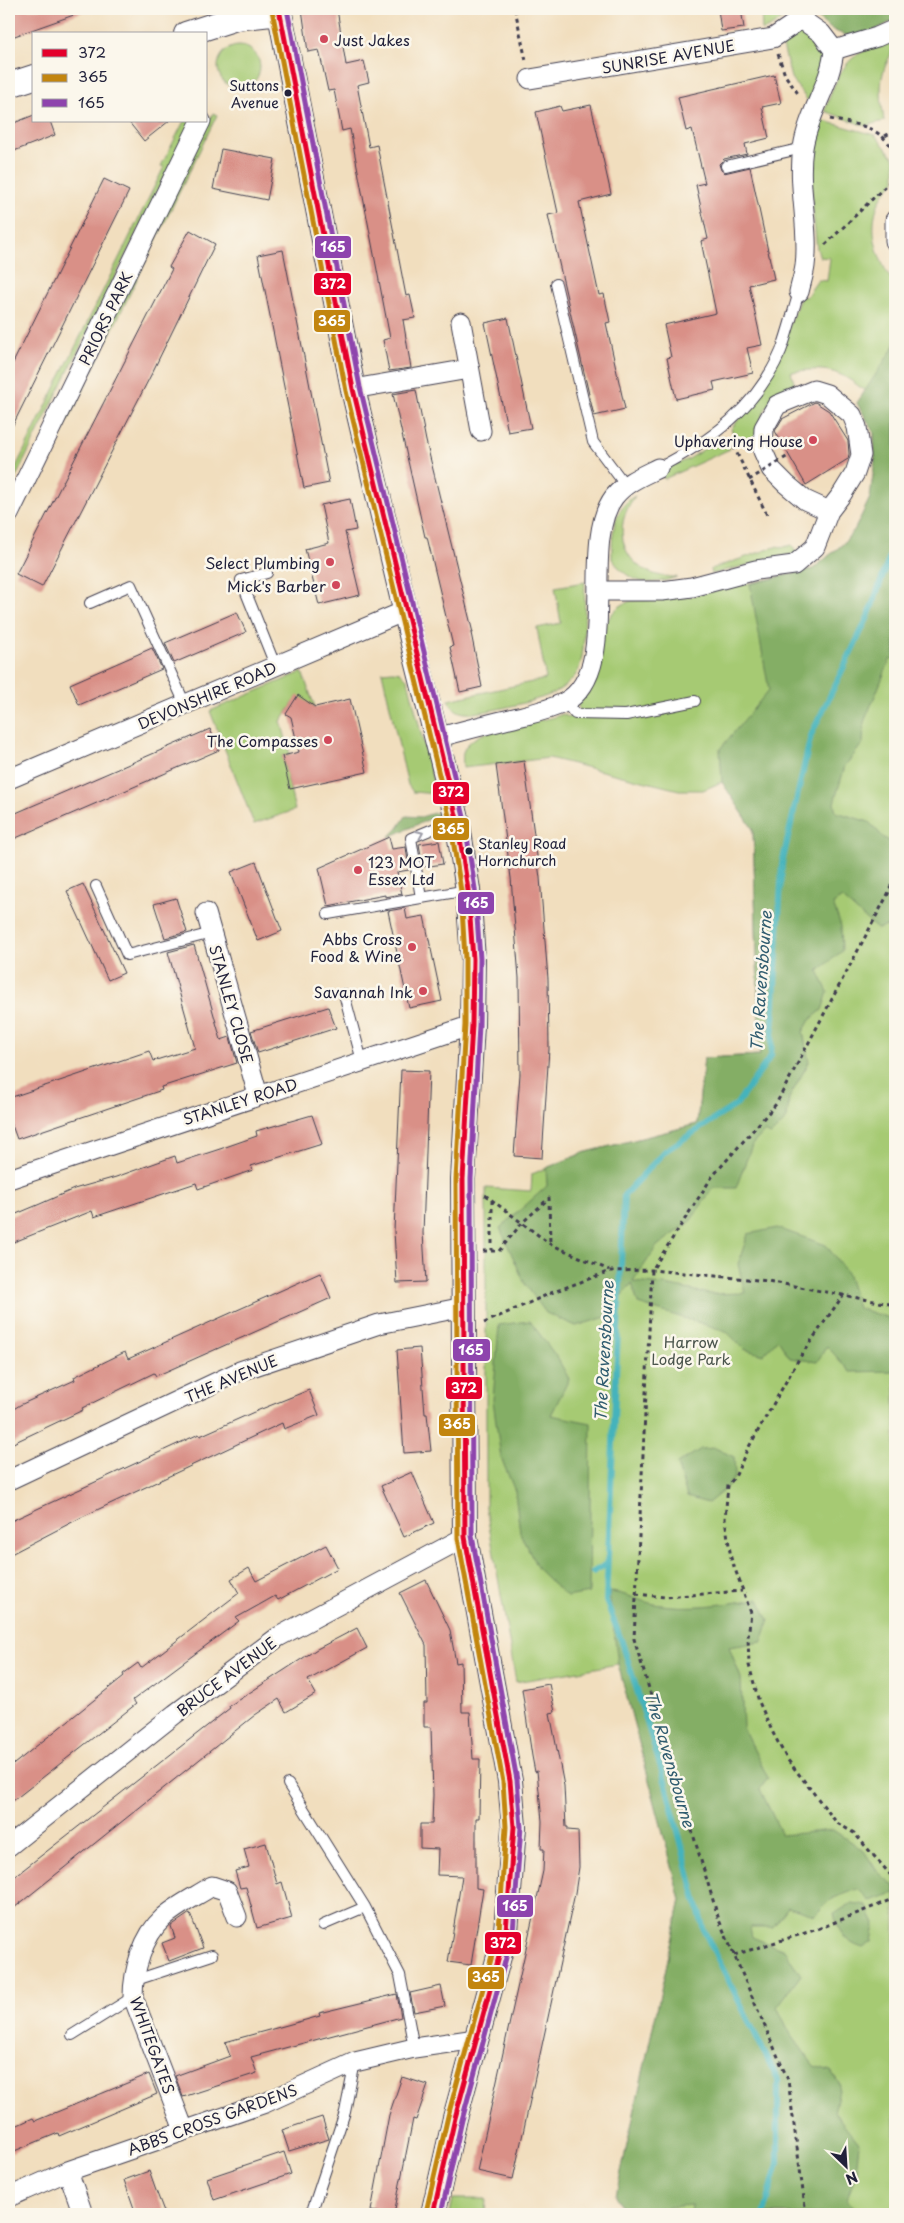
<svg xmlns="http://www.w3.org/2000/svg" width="904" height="2223" viewBox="0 0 904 2223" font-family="'Playpen Sans',sans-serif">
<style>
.green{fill:#a6ca73;stroke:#647657}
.forest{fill:#84ae65;stroke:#536850}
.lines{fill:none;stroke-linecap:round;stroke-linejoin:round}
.stream{stroke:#44b3bc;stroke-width:6}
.building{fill:#d99087}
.service-casing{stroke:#413e4f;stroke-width:12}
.minor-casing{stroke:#413e4f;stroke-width:21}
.tertiary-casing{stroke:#413e4f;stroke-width:26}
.path{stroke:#413e4f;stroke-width:3;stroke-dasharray:4 4;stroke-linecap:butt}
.service{stroke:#fff;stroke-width:10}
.minor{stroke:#fff;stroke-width:19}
.tertiary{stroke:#fff;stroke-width:24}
.path-bridge{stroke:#413e4f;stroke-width:3;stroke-dasharray:4 4;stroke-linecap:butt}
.bus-1-casing{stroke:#fbf7ec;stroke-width:9}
.bus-2-casing{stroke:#fbf7ec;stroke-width:9}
.bus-3-casing{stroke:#fbf7ec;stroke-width:9}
.bus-1{stroke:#e4002b;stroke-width:5}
.bus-2{stroke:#c2850f;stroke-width:5}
.bus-3{stroke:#8e44ad;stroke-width:5}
.oneway{stroke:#9c9ca7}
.poi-dot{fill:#d1495b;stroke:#fbf7ec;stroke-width:2}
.bus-dot{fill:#22223b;stroke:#fbf7ec;stroke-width:2}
.labels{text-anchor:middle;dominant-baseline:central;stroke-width:5;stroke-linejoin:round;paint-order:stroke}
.bus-label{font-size:14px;fill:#22223b;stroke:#fbf7ec;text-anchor:end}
.poi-label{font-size:15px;fill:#22223b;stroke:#fbf7ec;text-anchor:end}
.street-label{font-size:15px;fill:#22223b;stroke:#fbf7ec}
.park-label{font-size:15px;fill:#4a544c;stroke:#fbf7ec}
.water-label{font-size:16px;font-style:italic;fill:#305c6f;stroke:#fbf7ec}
.line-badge{stroke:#fbf7ec;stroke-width:2}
.badge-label{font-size:14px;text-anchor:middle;font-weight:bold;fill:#fff}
</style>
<rect width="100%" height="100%" fill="#fbf7ec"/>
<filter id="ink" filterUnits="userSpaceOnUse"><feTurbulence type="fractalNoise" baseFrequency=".02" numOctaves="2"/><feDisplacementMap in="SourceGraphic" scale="10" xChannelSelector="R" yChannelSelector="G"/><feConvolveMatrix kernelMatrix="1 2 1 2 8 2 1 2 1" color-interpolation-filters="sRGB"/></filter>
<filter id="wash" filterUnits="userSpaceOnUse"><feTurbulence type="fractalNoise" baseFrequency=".0096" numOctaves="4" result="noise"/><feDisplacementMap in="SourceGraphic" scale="20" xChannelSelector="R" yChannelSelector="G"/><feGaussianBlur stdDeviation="1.12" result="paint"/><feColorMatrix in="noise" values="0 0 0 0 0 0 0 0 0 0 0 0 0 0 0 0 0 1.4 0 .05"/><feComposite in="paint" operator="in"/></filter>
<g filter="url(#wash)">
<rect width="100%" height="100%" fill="#f1debe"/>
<path class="green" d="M761,9H786C783,21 774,26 762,31Z
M803,32L810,34L826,54L819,79L808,101L791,78L783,46V41Z
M895,39C895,50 886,61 883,73C879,89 882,105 884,121L865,126L825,111C832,90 841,62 862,52C873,46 885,45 895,39Z
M218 67a21 21 0 1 1 42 0a21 21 0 1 1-42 0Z
M213,113L217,115L39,480L36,478Z
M821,120L875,135L895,159V181C862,210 872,253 895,285V2214H626L616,2195L681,1900L618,1664L516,1682L486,1508V1188L531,1191L532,1174L583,1153L697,1124L704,1058L760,1055L753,829L722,782L703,790H679L549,758L463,768C463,763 462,757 463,752C473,724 537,725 563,714L568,717L580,710L577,704C581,700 587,695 590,689C603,659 593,615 630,601L687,597L813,569L843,544L855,529L870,498L875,461L874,433L857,403L865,391C838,369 825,367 791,372L795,386C762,401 764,410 755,443H738L731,429L764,387L801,296L806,297L818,280L827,281L830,258L820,257L817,249C812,206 807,163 821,120Z
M184,121H192L9,491V481L164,167L161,166Z
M724,436L730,449L664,479L660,471L689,459Z
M635,496C606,535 629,579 677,577C648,587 630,584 612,559C612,535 612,509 635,496Z
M792,545L796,553L712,574L711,569L778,546L780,548Z
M585,582C584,603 587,656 577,673C572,681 563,688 554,693C540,700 480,715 465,713C456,712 452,707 448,700L546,679L537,628L561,623L555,587Z
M393,671L400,672L408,680L436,794L413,792L408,785L382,672Z
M302,672L315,707L298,696L281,721L290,754L282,756L295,810L254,824L210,711Z
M453,2199H486L485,2214H450Z"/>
<path class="forest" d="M812,9H895V20C884,25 867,36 854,36C838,36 819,23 812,9Z
M895,345V659L890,660L864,722L863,743L845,766L834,803L836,812L869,822L884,838L895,844V924L877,929L842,898L833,904L841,926L842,951L818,971L828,992L822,1010L810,1020L803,1032L809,1062L789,1098L787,1119L771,1135L764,1132L752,1145L736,1188H713L689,1223L657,1246L633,1282L665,1285L711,1294L745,1293L738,1264L748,1234L777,1228L826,1245L847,1273L858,1308L895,1320V1371L850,1372L827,1346L817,1362L790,1358L778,1339L763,1355L744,1349L726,1331L638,1304L632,1283L606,1317L576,1326L546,1313L525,1284L500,1228L547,1186L546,1168L583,1153L697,1124L704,1058L760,1055L753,829L722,782L720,749L769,690L750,584L813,569L843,544L855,529L870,498L875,461L874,432L857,403Z
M434,813L441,814L389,837L398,828L406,816L421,817Z
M530,1321L558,1359L569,1379L551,1415L591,1423L589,1593L567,1597L538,1569L520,1533L515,1491L501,1458L493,1400L499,1325Z
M715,1448L734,1457L735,1477L724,1490L708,1503L687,1497L677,1464L701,1449Z
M609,1592C626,1593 639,1601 654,1604C690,1610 724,1604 759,1599L769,1620L762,1642L729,1647L741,1678L743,1728L768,1778L760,1789L782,1835L833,1830L864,1851L877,1871L895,1887V1893L870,1901L858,1889L831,1899L815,1915L788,1907L773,1927H750L752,1937L784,1950L801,1975L777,2007L790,2033L814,2066L831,2071L840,2085L834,2112L859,2143L856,2174L847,2199L858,2214H691L692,2205L669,2207L659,2214H626L616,2195L681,1900L618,1664Z
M852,1903L866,1905L875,1923L872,1942L863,1948C844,1942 839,1932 834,1914Z"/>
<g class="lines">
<path class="stream" d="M593,1572L607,1564
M764,2214L778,2163V2080L704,1931L665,1781L622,1642L606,1601L624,1195L665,1151L736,1105L771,1056L782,864L811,735L868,617L895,542"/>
</g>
<g id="blocks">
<path class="building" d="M9,9H85V11L9,38Z
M302,9H337L346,65L364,61L369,82L357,85L369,147L377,145L406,296L410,295L415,318L403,320L411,368L389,371L383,340L390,338L350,129L342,131L334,90L328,91L319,50L308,52Z
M718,9H741L744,28L721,31Z
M774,75L781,103L762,107L769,138L745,144L747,154L724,159L719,164L721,170L724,173L750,167L774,279L749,285L762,345L747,348L753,373L713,382L715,390L676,399L667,358L671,357L664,325L716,313L701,241L708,239L696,185L705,183L692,129L686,131L678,97Z
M591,105L611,194L579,202L599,295L604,294L610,322L606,323L625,409L594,416L548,215L558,213L536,112L560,106L562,111Z
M34,115V121H50L55,135L9,153V125Z
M128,121H169L144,141Z
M221,149L275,159L267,200L213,189Z
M104,179L129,191L9,433V371Z
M190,230L215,244L152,373L42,587L16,574L172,269L169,267Z
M283,250L329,483L304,488L258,255Z
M508,318L531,428L508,432L485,323Z
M416,390L426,441L473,633H471L482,687L460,692L450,647L453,646L427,537H425L393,394Z
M815,402L829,411L848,441L849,454L848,459L806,485L775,431L782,419Z
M350,499L356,530L345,532L360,595L319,605L305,549L329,543L321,505Z
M237,612L246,632L174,663L165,643Z
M152,648L162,669L79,705L70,684Z
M298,695L315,707L350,699L367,772L290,789L282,756L299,752L291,717L286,714Z
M210,729L219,750L9,841V816Z
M524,761L540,878L548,979L549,1049L542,1158L514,1156L520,1074L519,978L511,878L496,765Z
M389,837L392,849L406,847L409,870L397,872L402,894L385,897V895L328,906L319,868Z
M439,841L443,864L423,867L419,844Z
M256,862L282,931L258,941L231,872Z
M83,884L124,973L108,980L67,891Z
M176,898L187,932L165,938L154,904Z
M405,908L407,919L424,916L442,1001L409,1008L388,911Z
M194,945L221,1040L230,1037L237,1063L161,1087L162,1090L17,1139L9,1117V1098L149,1051L153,1061L195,1048L168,952Z
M328,1007L336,1028L258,1053L251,1031Z
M401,1070L429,1071L423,1233L426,1282L397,1283L394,1231Z
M312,1115L322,1144L251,1166L253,1170L198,1189L196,1183L94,1217L92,1211L9,1244V1217L40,1204L74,1189L116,1177L175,1156L177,1163L220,1149L257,1136L256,1131Z
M320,1273L331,1298L156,1376L154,1373L82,1408L83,1410L9,1445V1412L20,1405L75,1380L74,1377L125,1352L128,1359Z
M420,1348L425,1414H427L431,1451L404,1453L397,1350Z
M309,1390L319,1415L284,1429L282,1423L82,1517L9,1555V1522L199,1434L200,1436L254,1412Z
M412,1472L434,1523L404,1537L381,1486Z
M326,1545L338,1568L278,1600L275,1596L236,1618L239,1621L133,1700L136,1704L9,1804V1768L124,1676L123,1674L138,1663L141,1668L239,1593L231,1579L249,1568L256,1581Z
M426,1580L450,1630L456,1663L461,1662L462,1712H470L473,1759H480L479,1818H476V1888L483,1889L471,1965L448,1962L462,1876L437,1875L438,1849L420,1848V1824H432L433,1795L431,1727H424V1703H427L426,1645L400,1593Z
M357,1628L367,1648L308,1680L316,1694L286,1712L279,1699L255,1715L9,1912V1882L19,1873L230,1708L229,1706L317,1649Z
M549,1684L555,1712L550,1713L564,1786L566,1827H568V1830L578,1831L579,1867L575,1893L513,2179L477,2171L543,1871L544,1849H541L542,1821L537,1771L535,1772L532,1756L522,1689Z
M266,1843L277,1884L282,1882L292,1918L257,1928L246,1887L240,1888L235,1871L249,1867L244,1849Z
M190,1913L203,1948L169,1961L162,1943L175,1938L171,1926Z
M441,1986L445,2006L414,2012L410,1993Z
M397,1994L401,2017L251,2057L257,2073L183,2097L175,2076L230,2056L225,2042L320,2016L319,2013Z
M149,2074L157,2094L59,2136L58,2133L12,2152L9,2143V2129L33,2118L35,2121Z
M402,2077L428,2085L416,2120L413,2119L394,2214H388L371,2211L389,2115Z
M322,2117L329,2139L289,2151L282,2130Z
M284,2152L291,2174L214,2200L207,2178Z
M149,2171L155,2188L165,2214H136L124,2180Z"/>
</g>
</g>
<g filter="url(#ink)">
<use href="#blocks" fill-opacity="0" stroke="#413e4f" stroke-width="1"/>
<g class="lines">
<g class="service-casing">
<path id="service" d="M726,166L803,148
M556,284L593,442L626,486
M658,468C711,441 757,407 781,351C788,332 793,311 799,292
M267,573L241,580L275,665
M90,603L131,585L185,704
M565,702L575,714L626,715L695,701
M457,819L411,838L421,898L468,890
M96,886L127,955L212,933
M328,914L421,898
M344,994L362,1061
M288,1784L365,1907L400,1975L414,2048
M323,1925L365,1907
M133,1981L212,1955
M72,2035L133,1997
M311,2214L345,2112L355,2062"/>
</g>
<g class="minor-casing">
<path id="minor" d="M797,9L801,19L821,33L834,50C831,84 808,113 803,148C797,187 810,227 805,266C804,274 801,283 799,292
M834,50L877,37L895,29
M530,79L773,38L801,19
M895,220V241
M461,322L481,431
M353,389L469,369
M9,514L201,121
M599,591H662L692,587L756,570L794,565L815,547L829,511L842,494L855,473L861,455L857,427L852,415L827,394L814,390L777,405L764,428L763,451L771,469L786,484L805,500L829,511
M436,738C462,731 488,724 514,718C530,714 550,710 565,702C623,670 578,544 614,497C626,482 642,476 658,468
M9,779L405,611
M206,913L258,1095
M9,1179L472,1025
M9,1480L240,1371L379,1324L464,1307
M9,1846L175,1714L278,1637L465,1537
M184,2130L133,1997C133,1971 143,1936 163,1918C177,1905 197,1896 212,1886L227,1891L237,1917
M68,2171L83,2214
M9,2197L68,2171L265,2103L355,2062L414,2048L476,2039"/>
</g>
<g class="tertiary-casing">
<path id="tertiary" d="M279,9L353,389L416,656L457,819L468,890L473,959L472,1025L463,1179L465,1537L510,1781L514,1827L506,1931L455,2118L433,2214
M186,34L236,18L280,13
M9,85L34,77"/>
</g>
<path class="path" d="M515,9L526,61
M778,54L785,75L799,95
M830,119C860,126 877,124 895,152
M885,136L895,130
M825,245L895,177
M730,439L768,517
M485,1195L550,1244L609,1270
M492,1200V1251
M483,1251H499L522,1223L549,1198L550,1244
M844,1294L800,1357L746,1452L735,1477L728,1485L725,1519L731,1558L751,1613L748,1637L749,1665L759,1702L773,1733L787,1759L837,1823L854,1833L895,1880
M484,1323L551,1293L610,1271L652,1270L768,1281L895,1305
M636,1594L665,1597L742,1591
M734,1955L818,1929L895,1898
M806,2214L788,2080L719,1920L634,1639L652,1270L712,1177L776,1104L888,894L895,875"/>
<use href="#service" class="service"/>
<use href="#minor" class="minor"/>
<use href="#tertiary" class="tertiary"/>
<path class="path-bridge" d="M749,480L788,456"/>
<g class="bus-1-casing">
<path id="bus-1" d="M279,9L353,389L457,819L468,890L473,959L472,1025L463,1179L465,1537L510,1781L514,1827L506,1931L455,2118L433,2214"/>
</g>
<g class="bus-2-casing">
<path id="bus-2" d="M272,10L346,391L450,820L461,891L465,959V1025L456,1179L458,1538L503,1782L506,1827L499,1930L448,2116L426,2212"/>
</g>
<g class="bus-3-casing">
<path id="bus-3" d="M287,9L360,387L464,817L475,889L480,959L479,1025L471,1179L472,1536L517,1780L521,1827L513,1932L462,2120L441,2214"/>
</g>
<use href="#bus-1" class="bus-1"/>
<use href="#bus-2" class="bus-2"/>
<use href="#bus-3" class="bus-3"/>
</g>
<defs><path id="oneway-chevron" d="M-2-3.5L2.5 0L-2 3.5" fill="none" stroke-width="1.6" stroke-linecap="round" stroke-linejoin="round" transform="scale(1.25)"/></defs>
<use class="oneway" href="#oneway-chevron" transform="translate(420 834) rotate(-23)"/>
</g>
<g class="poi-dot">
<circle cx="324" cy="39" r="5"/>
<circle cx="813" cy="440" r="5"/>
<circle cx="330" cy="562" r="5"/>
<circle cx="336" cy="585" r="5"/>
<circle cx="328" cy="740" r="5"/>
<circle cx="358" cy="870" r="5"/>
<circle cx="412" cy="947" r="5"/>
<circle cx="423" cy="991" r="5"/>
</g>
<g class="bus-dot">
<circle cx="288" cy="93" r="4.5"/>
<circle cx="469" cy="851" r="4.5"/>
</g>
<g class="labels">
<g class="bus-label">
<text x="279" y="85">Suttons<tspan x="279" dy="17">Avenue</tspan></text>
<text x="478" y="843" text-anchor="start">Stanley Road<tspan x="478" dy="17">Hornchurch</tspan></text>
</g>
<g class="poi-label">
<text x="334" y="39" text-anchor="start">Just Jakes</text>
<text x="803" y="440">Uphavering House</text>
<text x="320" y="562">Select Plumbing</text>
<text x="326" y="585">Mick's Barber</text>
<text x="318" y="740">The Compasses</text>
<text x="368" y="861" text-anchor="start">123 MOT<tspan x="368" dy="17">Essex Ltd</tspan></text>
<text x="402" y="938">Abbs Cross<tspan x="402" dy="17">Food &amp; Wine</tspan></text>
<text x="413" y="991">Savannah Ink</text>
</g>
<g class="street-label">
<text transform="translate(668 56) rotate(-10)">SUNRISE AVENUE</text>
<text transform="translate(105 318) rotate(-64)">PRIORS PARK</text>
<text transform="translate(207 695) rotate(-23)">DEVONSHIRE ROAD</text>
<text transform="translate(232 1004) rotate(74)">STANLEY CLOSE</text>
<text transform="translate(240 1101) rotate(-18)">STANLEY ROAD</text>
<text transform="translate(231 1378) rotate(-23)">THE AVENUE</text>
<text transform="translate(226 1676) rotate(-37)">BRUCE AVENUE</text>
<text transform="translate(153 2045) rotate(70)">WHITEGATES</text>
<text transform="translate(212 2119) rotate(-20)">ABBS CROSS GARDENS</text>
</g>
<g class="park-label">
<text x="691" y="1341">Harrow<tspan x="691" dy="17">Lodge Park</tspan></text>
</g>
<g class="water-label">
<text transform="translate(760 981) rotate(-86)">The Ravensbourne</text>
<text transform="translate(603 1351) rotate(-87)">The Ravensbourne</text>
<text transform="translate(671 1759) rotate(74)">The Ravensbourne</text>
</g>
</g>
<g class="line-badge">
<rect x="314" y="235" width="38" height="24" rx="5" fill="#8e44ad"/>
<rect x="313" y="272" width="39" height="24" rx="5" fill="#e4002b"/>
<rect x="313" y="309" width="38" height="24" rx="5" fill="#c2850f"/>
<rect x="432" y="781" width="38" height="24" rx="5" fill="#e4002b"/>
<rect x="432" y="817" width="38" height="24" rx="5" fill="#c2850f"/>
<rect x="457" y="891" width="38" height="24" rx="5" fill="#8e44ad"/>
<rect x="452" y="1338" width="39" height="24" rx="5" fill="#8e44ad"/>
<rect x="445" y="1376" width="38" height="24" rx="5" fill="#e4002b"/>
<rect x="438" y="1413" width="38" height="24" rx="5" fill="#c2850f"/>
<rect x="496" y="1894" width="38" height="24" rx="5" fill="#8e44ad"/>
<rect x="484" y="1931" width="38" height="24" rx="5" fill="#e4002b"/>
<rect x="467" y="1966" width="38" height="24" rx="5" fill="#c2850f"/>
</g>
<g class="badge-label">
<text x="333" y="252">165</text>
<text x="333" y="289">372</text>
<text x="332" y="326">365</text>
<text x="451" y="797">372</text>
<text x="451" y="834">365</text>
<text x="476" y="908">165</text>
<text x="471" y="1355">165</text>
<text x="464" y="1393">372</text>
<text x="457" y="1429">365</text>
<text x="515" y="1911">165</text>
<text x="503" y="1948">372</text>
<text x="486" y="1982">365</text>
</g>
<rect width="904" height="2223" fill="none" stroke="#fbf7ec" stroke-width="30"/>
<rect x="32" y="32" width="175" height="90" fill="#fbf7ec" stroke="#a4a2a5"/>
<rect x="42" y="49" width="25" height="8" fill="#e4002b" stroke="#a4a2a5"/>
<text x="78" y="58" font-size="15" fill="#22223b">372</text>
<rect x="42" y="74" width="25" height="8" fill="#c2850f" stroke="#a4a2a5"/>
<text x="78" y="82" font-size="15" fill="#22223b">365</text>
<rect x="42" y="99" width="25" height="8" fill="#8e44ad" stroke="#a4a2a5"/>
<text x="78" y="108" font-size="15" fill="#22223b">165</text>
<g transform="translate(846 2166) rotate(155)" stroke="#fbf7ec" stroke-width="4" paint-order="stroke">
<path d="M0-4L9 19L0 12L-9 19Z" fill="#22223b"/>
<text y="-8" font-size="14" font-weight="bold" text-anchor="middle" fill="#22223b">N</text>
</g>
</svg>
